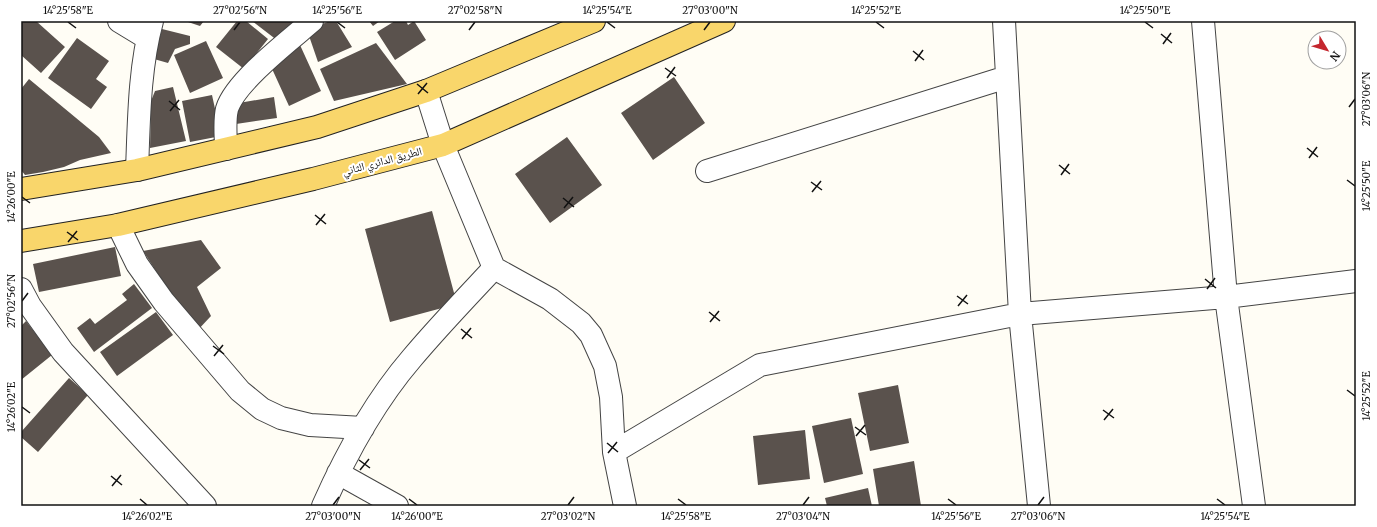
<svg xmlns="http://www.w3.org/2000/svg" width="1377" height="527" viewBox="0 0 1377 527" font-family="Merriweather,'Noto Naskh Arabic',serif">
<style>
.building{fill:#5a524d}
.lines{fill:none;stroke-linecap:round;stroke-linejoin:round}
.minor-casing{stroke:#444;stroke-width:24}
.major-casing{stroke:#222;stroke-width:24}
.minor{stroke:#fff;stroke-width:22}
.major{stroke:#f9d66b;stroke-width:22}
.ticks{fill:none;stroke:#111;stroke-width:1.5}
.labels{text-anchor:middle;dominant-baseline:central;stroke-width:4;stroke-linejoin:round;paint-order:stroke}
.street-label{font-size:11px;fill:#111;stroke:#fff}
.neatline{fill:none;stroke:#111;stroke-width:1.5}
.ticks-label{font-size:10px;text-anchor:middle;fill:#111}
</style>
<rect width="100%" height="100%" fill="#fffdf5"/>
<path class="building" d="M21,21H36L65,47L41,73L21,55Z
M185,21H204L200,26Z
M237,21H246L268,39L244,69L216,47Z
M252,21H291L296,25L282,44Z
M330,21H336L352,47L318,62L307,30Z
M369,21H380L373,26Z
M395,21H406L408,25L414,21L426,40L395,60L377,32Z
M162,29L190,36V44L175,49L168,63L154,59Z
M77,38L109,61L96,79L107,87L91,109L48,78Z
M206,41L223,78L190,93L174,55Z
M376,43L407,84L334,101L320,69Z
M300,45L321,91L289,106L268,60Z
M674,77L705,123L653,160L621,113Z
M29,79L99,137L111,153L80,160L64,167L43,172L25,175L21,170V89Z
M173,87L186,141L150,148L151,101L155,91Z
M212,95L221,136L190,142L182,101Z
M274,97L277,118L236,124L233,104Z
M567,137L602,185L550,223L515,174Z
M432,211L457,304L390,322L365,229Z
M201,240L221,268L197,287L211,316L196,332L143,251Z
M115,247L121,276L39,292L33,264Z
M134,284L152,308L94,352L77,328L90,318L95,324L127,300L122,294Z
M156,312L173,335L117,376L100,352Z
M26,321L52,355L21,380V326Z
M69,378L88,395L38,452L21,437V432Z
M898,385L909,443L870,451L858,393Z
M851,418L863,474L824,483L812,426Z
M805,430L810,479L758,485L753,436Z
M914,461L921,506H879L873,469Z
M868,488L872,506H827L825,498Z"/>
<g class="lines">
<g class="minor-casing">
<path id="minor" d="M119,21L147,38
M1004,21L1020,314L1039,506
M1203,21L1226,297L1254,506
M426,91L443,145L494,268L550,299L581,323L591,335L605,366L611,397L614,452L625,506
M226,149C226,136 224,121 227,109C235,82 290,40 312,21
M137,170C139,121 139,69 152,21
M707,171L1007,77
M118,225L137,264L164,302L240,391L262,409L281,418L310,425L363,428
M21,289L30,306L63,352L205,506
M614,452L760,365L1020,314L1226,297L1356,281
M338,473L397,506
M323,506C346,454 375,401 412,358C438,327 466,298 494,268"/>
</g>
<g class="major-casing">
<path id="major" d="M21,189L137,170L317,127L426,91L594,21
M21,241L118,225L313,179L443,145L724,21"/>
</g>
<use href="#minor" class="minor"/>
<use href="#major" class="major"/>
</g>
<path class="ticks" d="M68,22L76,28M337,22L345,28M607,22L615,28M876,22L884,28M1145,22L1153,28M234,30L240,22M469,30L475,22M704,30L710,22M1161,34L1172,43M1163,44L1171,33M913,51L924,60M915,61L923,50M665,68L676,76M667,78L675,67M417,84L428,93M418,94L427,83M169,101L180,110M1349,107L1355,99M170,111L179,100M1307,148L1318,157M1309,158L1317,147M1059,165L1070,174M1061,175L1069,164M1347,180L1355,186M811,182L822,190M812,192L821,181M22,197L30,203M563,198L574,207M564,208L573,197M315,215L326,224M316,225L325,214M67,232L78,240M68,242L77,231M1205,279L1216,288M1207,289L1215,278M957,296L968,304M22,301L28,293M958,306L967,295M709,312L720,321M710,322L719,311M461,329L472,338M462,339L471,328M213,346L224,354M214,356L223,345M1347,390L1355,396M22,407L30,413M1103,410L1114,418M1104,420L1113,409M855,427L866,435M856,436L865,425M607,443L618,452M608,453L617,442M359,460L370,468M360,470L369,459M111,476L122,485M112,486L121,475M140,499L147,505M409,499L417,505M678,499L686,505M948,499L956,505M1217,499L1225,505M333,505L339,497M568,505L574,497M803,505L809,497M1038,505L1044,497"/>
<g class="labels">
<g class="street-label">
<text transform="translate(382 161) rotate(-15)">الطريق الدائري الثاني</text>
</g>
</g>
<rect width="1377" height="527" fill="none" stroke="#ffffff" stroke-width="44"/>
<g transform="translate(1327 50) rotate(128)"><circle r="19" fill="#ffffff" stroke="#a0a0a0"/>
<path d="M0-3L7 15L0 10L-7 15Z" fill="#c4262e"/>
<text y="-6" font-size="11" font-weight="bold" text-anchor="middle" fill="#111111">N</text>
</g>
<rect x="22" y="22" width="1333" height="483" class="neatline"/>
<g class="ticks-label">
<text x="68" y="14">14°25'58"E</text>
<text x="240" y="14">27°02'56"N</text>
<text x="337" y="14">14°25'56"E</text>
<text x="475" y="14">27°02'58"N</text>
<text x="607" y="14">14°25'54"E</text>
<text x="710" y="14">27°03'00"N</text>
<text x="876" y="14">14°25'52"E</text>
<text x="1145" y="14">14°25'50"E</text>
<text transform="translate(1366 99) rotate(-90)" y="4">27°03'06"N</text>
<text transform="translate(1366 186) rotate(-90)" y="4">14°25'50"E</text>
<text transform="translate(11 197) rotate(-90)" y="4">14°26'00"E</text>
<text transform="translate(11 301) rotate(-90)" y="4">27°02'56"N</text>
<text transform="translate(1366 396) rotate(-90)" y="4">14°25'52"E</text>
<text transform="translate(11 407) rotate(-90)" y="4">14°26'02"E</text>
<text x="147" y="520">14°26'02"E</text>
<text x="333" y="520">27°03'00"N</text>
<text x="417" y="520">14°26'00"E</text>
<text x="568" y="520">27°03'02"N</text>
<text x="686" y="520">14°25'58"E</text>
<text x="803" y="520">27°03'04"N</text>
<text x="956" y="520">14°25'56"E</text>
<text x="1038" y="520">27°03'06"N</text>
<text x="1225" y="520">14°25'54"E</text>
</g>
</svg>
